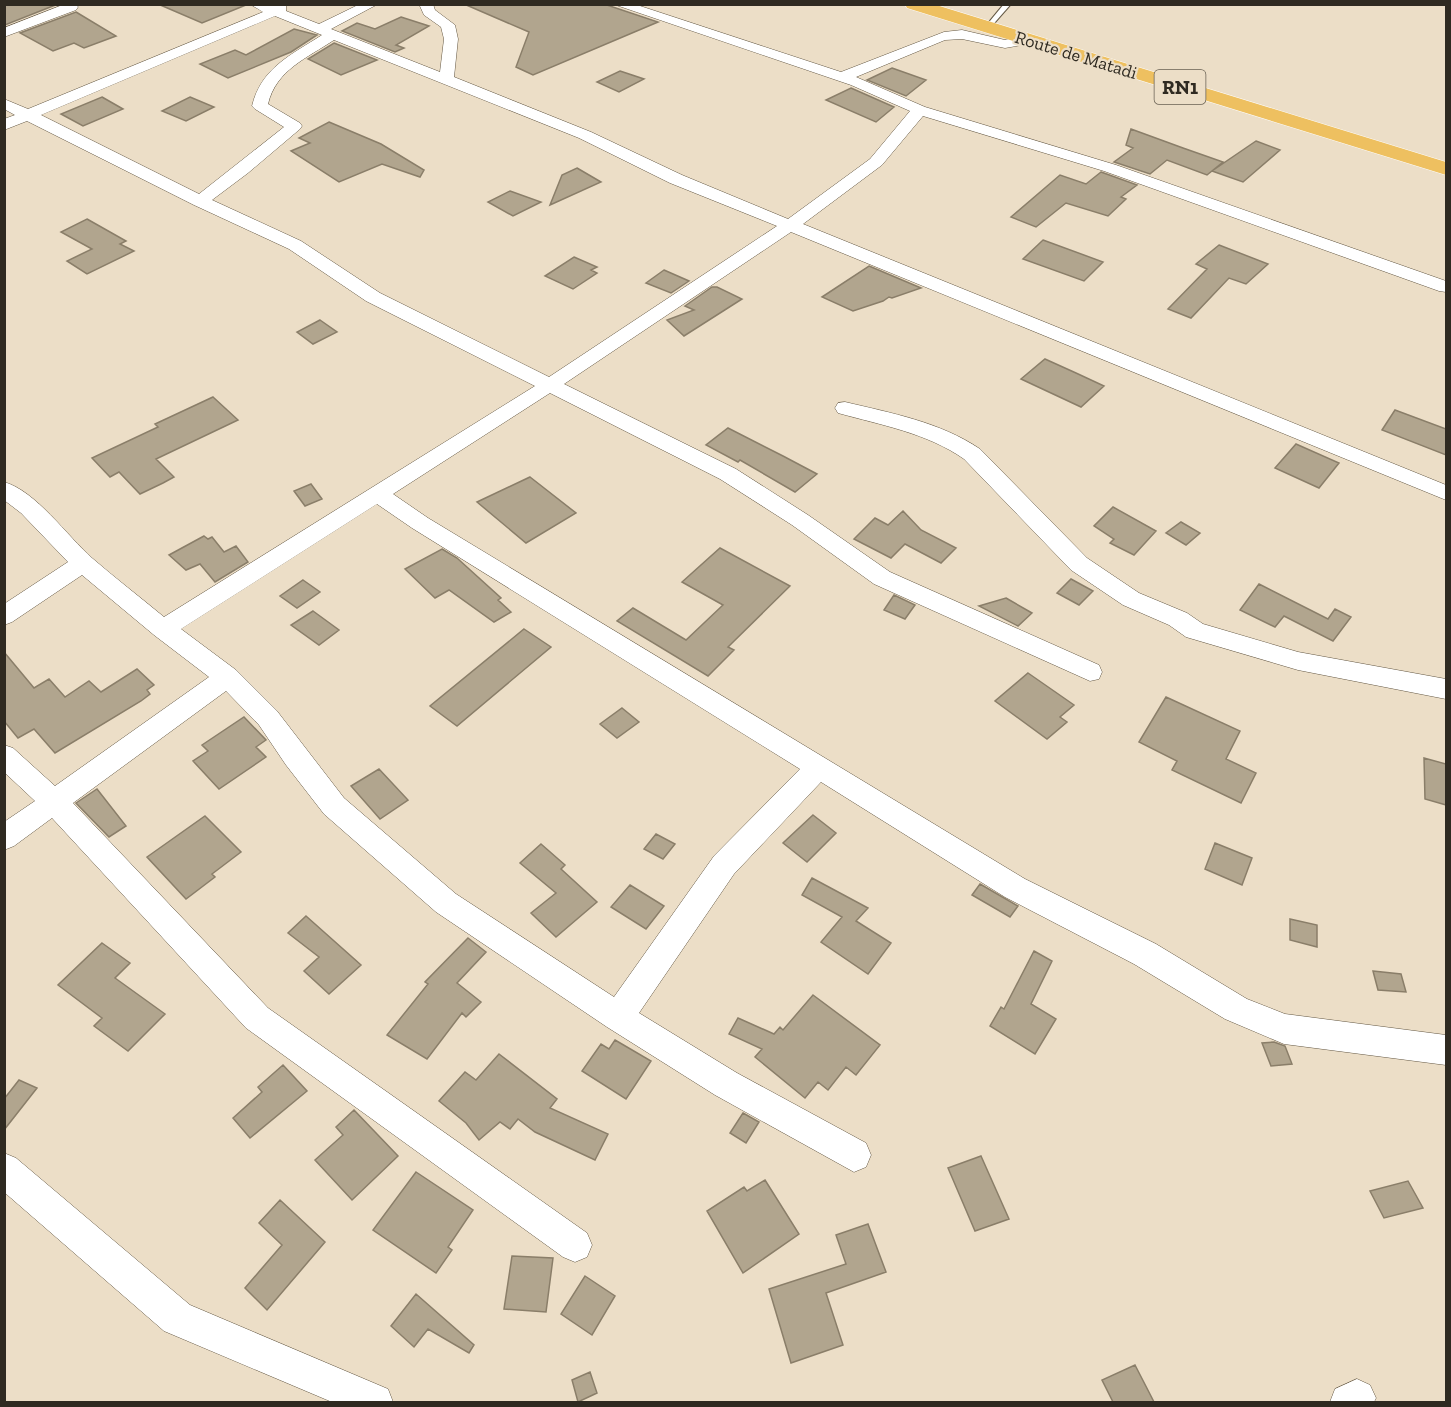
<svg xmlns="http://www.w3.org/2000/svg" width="1451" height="1407" viewBox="0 0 1451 1407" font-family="'Zilla Slab',serif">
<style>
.building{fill:#b1a58e;stroke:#8a7e69;stroke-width:1.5}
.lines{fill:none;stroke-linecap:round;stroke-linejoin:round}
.service-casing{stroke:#645844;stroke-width:2}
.minor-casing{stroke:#645844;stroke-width:1}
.trunk-casing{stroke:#fff;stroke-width:1}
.service{fill:#fff;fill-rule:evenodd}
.minor{fill:#fff;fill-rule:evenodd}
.trunk{fill:#eec060;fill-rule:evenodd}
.labels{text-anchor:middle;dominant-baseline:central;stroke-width:4.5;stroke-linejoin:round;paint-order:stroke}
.far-street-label{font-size:18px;fill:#2f2a21;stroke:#ecdec7}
.shield{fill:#ecdec7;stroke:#686053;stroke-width:1.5}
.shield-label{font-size:20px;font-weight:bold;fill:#2f2a21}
</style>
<rect width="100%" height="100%" fill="#ecdec7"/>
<path class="building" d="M4,4H58L5,25Z
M158,4H246V5L202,23Z
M464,4H604L658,22L533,75L516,67L529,32Z
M76,12L116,36L84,48L74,43L53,51L20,33Z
M401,17L429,26L396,45L404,48L395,52L342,31L357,23L375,29Z
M294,29L317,35L291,52L228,78L200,64L235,50L246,55Z
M334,43L377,60L341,75L308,59Z
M892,68L926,80L906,96L867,80Z
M620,71L644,79L619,92L597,82Z
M851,88L894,107L876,122L826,100Z
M102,97L123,109L83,126L61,114Z
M190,97L214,107L186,121L162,111Z
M329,122L381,144L424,170L420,177L382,164L339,182L291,151L310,143L299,138Z
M1131,129L1183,148L1223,162L1207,175L1167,160L1150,174L1114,162L1133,148L1126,145Z
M1256,141L1280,150L1243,182L1212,171Z
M577,168L601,182L550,205L562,175Z
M1101,172L1137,185L1121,197L1126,199L1108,216L1066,203L1036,227L1011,217L1060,175L1086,184Z
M510,191L541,202L513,216L488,202Z
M87,219L126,241L120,244L134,251L87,274L67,261L92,249L61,232Z
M1043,240L1103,262L1084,281L1023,259Z
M1219,245L1268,264L1246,284L1229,278L1191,318L1168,309L1207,269L1196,264Z
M574,257L597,267L591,270L597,273L573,289L545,276Z
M869,266L921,288L892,298L889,297L883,301L853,311L822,297Z
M664,270L689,281L671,293L646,283Z
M712,287H717L742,299L684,336L667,320L694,310L685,306Z
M320,320L337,332L313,344L297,332Z
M1045,359L1076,373L1104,386L1081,407L1021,379Z
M213,397L238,420L156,459L174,477L163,483L140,494L119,472L110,477L92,458L158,427L155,424Z
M1395,410L1446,429V455L1382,430Z
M728,428L783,456L817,474L795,492L740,460L738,462L706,445Z
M1296,444L1339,463L1319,488L1275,468Z
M530,477L576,513L526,543L477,502Z
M311,484L322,499L305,506L294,491Z
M1113,507L1156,531L1134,555L1110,543L1114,539L1094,526Z
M903,511L921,530L956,548L941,563L905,544L891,558L854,539L875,518L888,525Z
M1181,522L1200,533L1186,545L1166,533Z
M204,536L208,539L212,537L224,552L236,546L248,562L215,582L200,564L186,570L169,555Z
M720,548L790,586L728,647L734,650L708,676L617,621L633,608L686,640L723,605L682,582Z
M442,549L457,558L501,598L498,600L511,612L494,622L449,590L435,598L405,569Z
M1071,579L1093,591L1079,605L1057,593Z
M303,580L320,592L297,608L280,596Z
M1259,584L1328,619L1335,609L1351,617L1333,641L1284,616L1275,627L1240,610Z
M894,595L915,605L905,619L884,610Z
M1006,598L1032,613L1018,626L979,606Z
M313,611L339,630L319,645L291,625Z
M524,629L551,647L457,726L430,706Z
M4,652L34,688L49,679L65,697L89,681L101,692L137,669L154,685L147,690L150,694L141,701L55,753L34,729L18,738L4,721Z
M1028,673L1074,705L1060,717L1067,722L1047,739L995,701Z
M1166,697L1240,731L1226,759L1256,773L1241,803L1172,770L1177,761L1139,742Z
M622,708L639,722L617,738L600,724Z
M244,717L266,740L256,747L266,757L219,789L193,761L208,751L202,745Z
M1424,758L1446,764V805L1425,799Z
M379,769L408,800L380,819L351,786Z
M97,789L126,826L109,837L76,803Z
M813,815L836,833L807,862L783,843Z
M205,816L241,852L212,874L215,877L186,899L147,857Z
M656,834L675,844L663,859L644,849Z
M1215,843L1252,858L1242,885L1205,869Z
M541,844L565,865L561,869L597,902L556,937L531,913L556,893L520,863Z
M812,878L868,908L856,921L891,943L868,974L821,942L842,917L802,895Z
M980,884L1018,906L1010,917L972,895Z
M630,885L664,906L646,929L611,907Z
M306,916L361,965L329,994L304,971L319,957L288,933Z
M1290,919L1317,925V947L1290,940Z
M468,938L486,952L457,983L481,1002L466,1017L462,1013L427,1059L387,1035L428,984L425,982Z
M102,943L130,963L115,978L165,1014L128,1051L94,1026L102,1018L58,985Z
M1034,951L1052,961L1031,1004L1056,1019L1035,1054L990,1026L1001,1007L1004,1009Z
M1373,971L1401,974L1406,992L1378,990Z
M813,995L880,1045L856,1075L846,1067L828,1090L818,1082L805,1098L755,1057L762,1049L729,1034L738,1018L774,1034L780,1027L783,1030Z
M615,1040L651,1061L626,1099L582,1071L601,1044L609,1049Z
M1274,1042L1285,1046L1292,1064L1271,1066L1262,1043Z
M499,1054L557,1099L550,1108L608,1134L595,1160L535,1132L518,1119L510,1129L500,1122L479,1140L466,1123L439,1101L465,1072L476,1080Z
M283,1065L307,1091L250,1138L233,1118L262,1092L258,1087Z
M19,1080L37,1088L4,1130V1099Z
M354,1110L398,1156L352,1200L315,1160L343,1135L336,1127Z
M743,1113L759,1122L746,1143L730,1133Z
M981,1156L1009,1219L975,1231L948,1168Z
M416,1172L473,1210L448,1247L452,1250L436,1273L373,1230Z
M765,1180L799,1234L743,1273L707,1211L744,1187L747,1191Z
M1408,1181L1423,1208L1384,1218L1370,1191Z
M280,1200L325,1242L267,1310L245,1288L282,1245L259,1223Z
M868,1224L886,1272L826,1293L843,1345L791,1363L769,1289L846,1264L836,1235Z
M512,1256L553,1258L546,1312L504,1309Z
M585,1276L615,1296L592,1335L561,1314Z
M416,1294L474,1345L469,1353L428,1329L414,1347L391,1326Z
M1135,1365L1154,1402H1113L1102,1380Z
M590,1372L597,1393L578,1402L572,1380Z"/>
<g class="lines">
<g class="service-casing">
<path id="service" d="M1004,4H1011L989,29H985V27Z"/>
</g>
<g class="minor-casing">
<path id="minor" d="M65,4H76L78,7L76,10L4,37V28Z
M250,4L286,6V11L319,24L360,4H378L331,29L440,72L444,39L441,27L424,15L419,4H433L435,10L455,25L458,39L454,77L591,132L682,175L788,219L870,159L910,111L851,85L613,4H634L841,72L944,32L962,30L1005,40L1028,36L1035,40L1033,43L1005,48L962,39L945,40L856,77L925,107L1116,165L1446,281V292L1439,291L1104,171L923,116L882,165L803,224L1446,485V500L791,232L564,384L736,469L808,515L890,572L1099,665L1102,672L1099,679L1090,681L874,584L792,525L720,479L550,393L393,494L428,518L1025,879L1156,944L1247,999L1285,1014L1446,1035V1065L1284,1044L1225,1019L1134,964L1005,897L821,782L734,874L639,1013L737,1073L866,1143L871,1155L866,1167L854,1172L715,1095L607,1027L436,912L324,814L286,765L259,725L226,691L73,803L268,1008L587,1233L592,1245L587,1257L575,1262L563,1257L246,1028L52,818L14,846L4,850V822L35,801L4,772V745L13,748L55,786L209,677L154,635L82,575L12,622L4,625V604L68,562L21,513L4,500V482C36,491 67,536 92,558C115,578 140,597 164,617L535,386L366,301L289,249L194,205L27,121L4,130V119L15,115L4,109V99L28,109L263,12ZM275,16L322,35C291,55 261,68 252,106L255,109L284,127L199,194L41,115ZM334,40L579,138L670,183L777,226L549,377L380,293L301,241L212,200L248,173L300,129L302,126L300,123L268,104C276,70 307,58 334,40ZM377,504L412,528L800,769L714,856L614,997L456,894L344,798L277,711L236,670L181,629Z
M845,402C891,413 940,422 980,449L1087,558L1139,593L1187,613L1203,624L1298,652L1446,679V699L1298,670L1186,637L1169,625L1123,605L1071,570L964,459C927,433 881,425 838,413L835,408L838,403Z
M4,1153L16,1158L190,1305L388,1389L393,1402H332L164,1331L4,1192Z
M1357,1379L1370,1385L1376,1398L1374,1402H1330L1335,1389Z"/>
</g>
<g class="trunk-casing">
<path id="trunk" d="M905,4H933L1446,162V175L907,8Z"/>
</g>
<use href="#service" class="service"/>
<use href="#minor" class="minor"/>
<use href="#trunk" class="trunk"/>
</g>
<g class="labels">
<g class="far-street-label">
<text transform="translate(1076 55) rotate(17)">Route de Matadi</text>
</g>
<rect class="shield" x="1154.5" y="70" width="51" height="34" rx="4.5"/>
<g class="shield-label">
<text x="1180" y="87">RN1</text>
</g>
</g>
<rect width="1451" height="1407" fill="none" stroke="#2f2a21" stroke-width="12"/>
</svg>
